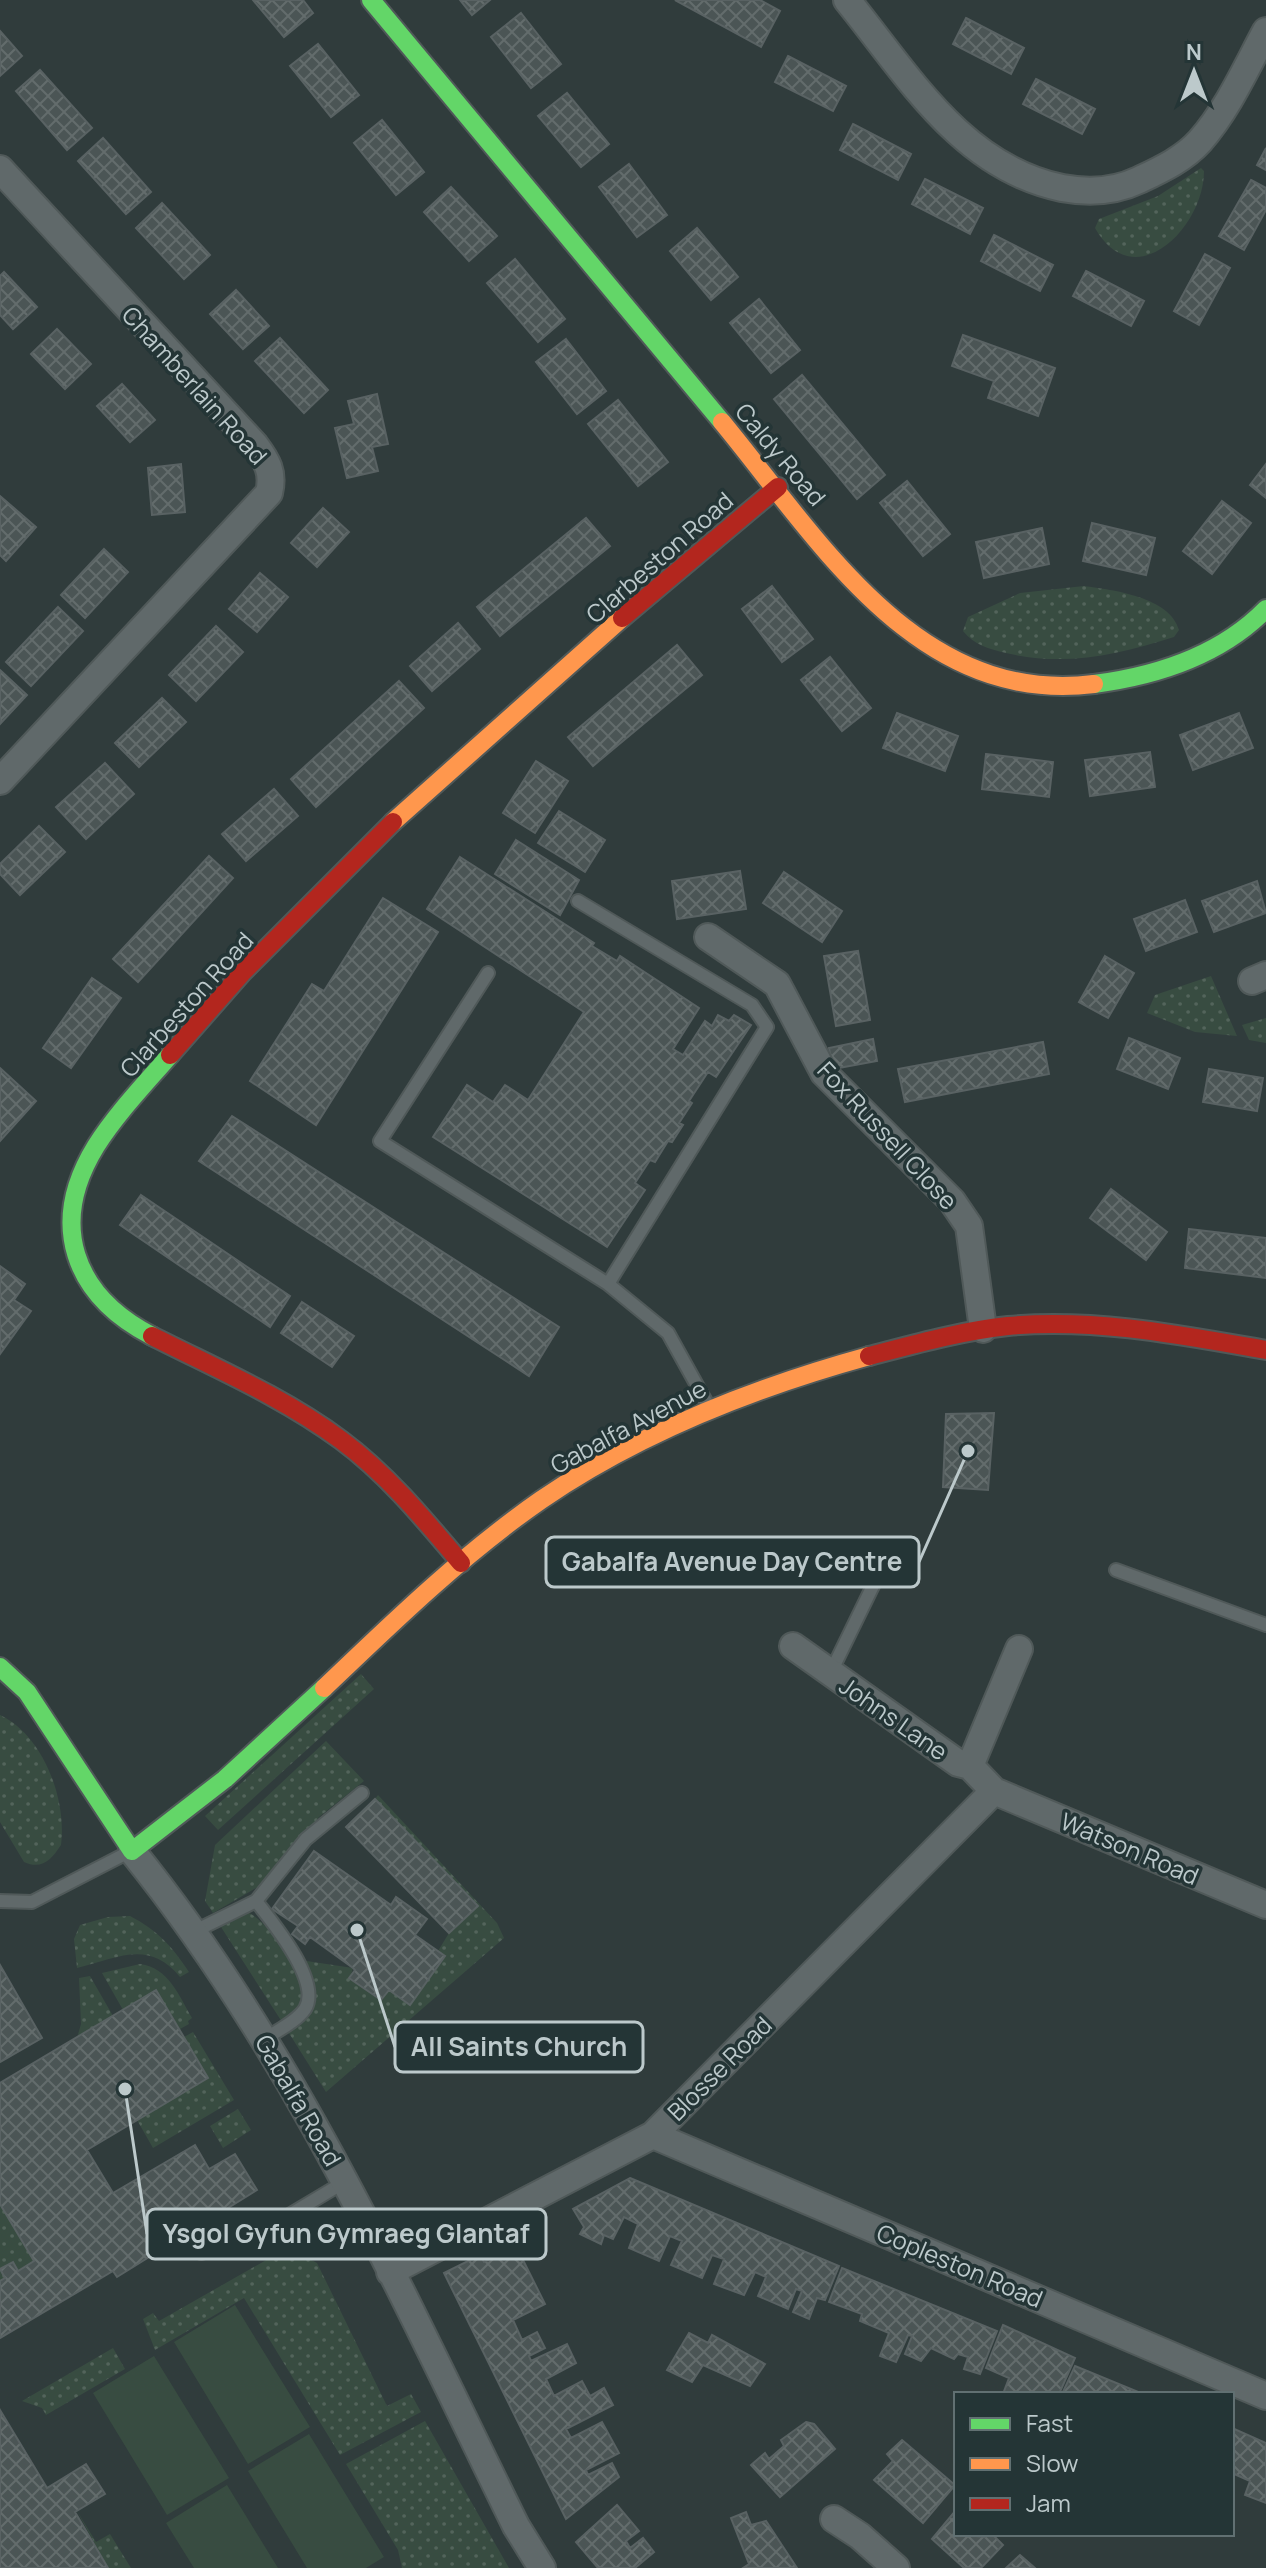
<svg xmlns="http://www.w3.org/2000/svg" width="1266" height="2568" viewBox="0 0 1266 2568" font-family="Manrope,sans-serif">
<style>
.grass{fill:url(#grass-dots)}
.garden{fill:#384c41}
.building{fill:url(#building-cross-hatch);stroke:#596263;stroke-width:2}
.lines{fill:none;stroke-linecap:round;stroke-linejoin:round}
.lane-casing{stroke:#505959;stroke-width:16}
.street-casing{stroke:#505959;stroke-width:30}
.fast-casing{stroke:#505959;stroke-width:22}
.slow-casing{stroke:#505959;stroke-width:22}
.jam-casing{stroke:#505959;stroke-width:22}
.lane{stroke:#60696a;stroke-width:12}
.street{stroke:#60696a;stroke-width:26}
.fast{stroke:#63d668;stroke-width:18}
.slow{stroke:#ff974d;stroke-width:18}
.jam{stroke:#b3261e;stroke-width:18}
.labels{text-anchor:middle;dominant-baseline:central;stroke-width:7;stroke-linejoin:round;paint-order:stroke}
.street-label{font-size:24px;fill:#bcc9cb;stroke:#243536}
.leader{fill:none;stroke:#bcc9cb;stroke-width:3}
.callout-dot{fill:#bcc9cb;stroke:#243536;stroke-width:3}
.callout{fill:#243536;stroke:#bcc9cb;stroke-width:3}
.callout-label{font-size:26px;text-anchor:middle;font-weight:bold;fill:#bcc9cb}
</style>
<defs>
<pattern id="grass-dots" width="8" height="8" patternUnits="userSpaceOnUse" patternTransform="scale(2)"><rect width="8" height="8" fill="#384c41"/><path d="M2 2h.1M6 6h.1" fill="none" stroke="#53645b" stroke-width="1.8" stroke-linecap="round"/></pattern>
<pattern id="building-cross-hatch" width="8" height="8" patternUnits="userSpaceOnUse" patternTransform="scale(2)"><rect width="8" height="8" fill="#4b5555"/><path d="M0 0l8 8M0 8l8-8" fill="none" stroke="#636c6c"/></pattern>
</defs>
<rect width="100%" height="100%" fill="#303c3c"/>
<path class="grass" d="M1201,168L1204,171C1204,228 1134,297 1095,228L1099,219L1158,196Z
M1084,586C1113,590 1170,597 1179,630L1174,637C1117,655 1065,667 1006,653C989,649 974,645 963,631L968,617L1020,593Z
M1211,976L1237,1036L1195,1032L1147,1013L1155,995Z
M1266,1018V1043L1249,1040L1242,1025Z
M361,1674L374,1689L218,1830L205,1816Z
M0,1715C43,1735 67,1799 61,1845C51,1860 42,1870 24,1862L0,1822Z
M326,1741L364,1781L319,1817L263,1884L213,1913L205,1901L215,1845Z
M378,1795L497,1923L504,1938L326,2092L287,2030C315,2000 321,1999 300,1960L353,1968L350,1978L381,2000L389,1990L410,2005L445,1957L438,1951L449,1933L478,1906L375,1799Z
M249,1913C266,1920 308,1975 306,1994C304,2007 292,2015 282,2022L221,1927Z
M130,1916C157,1930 172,1946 189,1972L180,1977C149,1939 118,1958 77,1968L74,1939L80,1925L108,1917Z
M140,1964C169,1968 179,1996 192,2018L188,2021L189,2024L180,2029L156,1990L123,2010L102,1973Z
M90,1976L113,2016L77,2038L81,2024L79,1978Z
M193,2032L234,2100L153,2148L137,2120L208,2078L184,2037Z
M238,2109L251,2130L223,2148L210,2126Z
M0,2204L34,2261L18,2271L13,2262L1,2269L5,2278L0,2281Z
M275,2255L304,2256L317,2263L387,2406L411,2394L421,2412L340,2455L244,2298L155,2350L143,2319L153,2313L159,2321Z
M113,2348L125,2369L46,2415L42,2408L22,2401Z
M425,2421L509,2568H402L398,2550L346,2464Z
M77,2511L96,2542L110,2534L131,2568H108Z"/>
<path class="garden" d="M235,2305L310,2427L248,2464L174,2342Z
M154,2356L229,2478L167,2515L93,2393Z
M309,2434L384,2557L366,2568H307L248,2471Z
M227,2485L278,2568H194L166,2523Z"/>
<path class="building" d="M253,0H303L313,13L284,37Z
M460,0H490L472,15Z
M675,0H760L780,11L761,47Z
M521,13L561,64L531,88L491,37Z
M966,18L1024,48L1011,74L953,44Z
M0,31L22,56L0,76Z
M318,44L359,95L331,117L290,66Z
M788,56L846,86L833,111L775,82Z
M40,70L92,128L67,150L16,91Z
M1036,79L1095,109L1082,134L1023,104Z
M567,93L609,144L581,167L538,116Z
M382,120L424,172L396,195L354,143Z
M853,124L911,154L898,180L840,150Z
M103,138L151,192L126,214L78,161Z
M1266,148V170L1257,165Z
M629,164L667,215L637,237L599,187Z
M925,179L983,208L970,234L912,204Z
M1251,180L1266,188V210L1244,250L1219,236Z
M451,187L497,236L469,261L424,212Z
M162,203L210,255L184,279L136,228Z
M697,228L738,277L711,300L670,251Z
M994,235L1053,265L1040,291L981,261Z
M1205,254L1230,268L1199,325L1174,311Z
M515,259L565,319L538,342L487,283Z
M1086,271L1144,301L1131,326L1073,296Z
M4,272L37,307L13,329L0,315V276Z
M236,290L269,326L243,349L210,314Z
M759,299L800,350L771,373L730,323Z
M57,329L91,364L65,389L31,354Z
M963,335L1055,368L1038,416L988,398L994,381L952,366Z
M280,338L328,390L304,413L255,361Z
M566,339L606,391L577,414L536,362Z
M802,375L885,475L857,499L774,399Z
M122,384L155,420L130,442L97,406Z
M377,394L388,444L372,447L378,471L347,478L335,428L354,424L348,401Z
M618,400L668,462L638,486L588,424Z
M181,464L185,512L152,515L148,468Z
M1266,464V498L1250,485Z
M907,481L950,534L923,556L880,503Z
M0,496L36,527L6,561L0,555Z
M1222,501L1251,523L1212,574L1183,551Z
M323,508L349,532L317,567L291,543Z
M586,518L610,546L500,636L477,607Z
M1092,523L1155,538L1146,575L1083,561Z
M1042,528L1049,564L984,578L976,542Z
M104,549L128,572L85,618L61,595Z
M260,573L288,597L257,632L229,609Z
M772,586L813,639L782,662L742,609Z
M58,607L83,631L31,686L6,662Z
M458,623L480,649L432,691L410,666Z
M216,626L243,652L196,701L169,675Z
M677,645L702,675L593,766L568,737Z
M830,657L871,708L842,731L801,680Z
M0,670L27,695L0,724Z
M399,681L424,708L316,807L291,779Z
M162,698L186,722L139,767L115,743Z
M897,713L958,736L945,771L883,748Z
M1239,713L1253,748L1193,770L1180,735Z
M1150,752L1155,787L1090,796L1085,760Z
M986,754L1053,762L1049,797L982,789Z
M536,761L568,781L535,833L503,813Z
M105,763L134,794L86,839L56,807Z
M274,789L298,816L246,861L222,834Z
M559,811L605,840L585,872L538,843Z
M39,826L65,852L20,895L0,874V864Z
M516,840L579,880L560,915L495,874Z
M209,856L233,878L138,982L113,959Z
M460,857L594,943L592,946L617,961L620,956L699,1008L673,1049L683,1055L705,1021L712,1026L718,1015L729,1021L734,1015L751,1025L716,1077L708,1072L689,1101L692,1103L679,1123L683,1125L672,1142L668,1141L655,1162L650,1160L635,1183L645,1190L607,1247L433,1137L467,1085L493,1102L505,1085L528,1100L584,1012L427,909Z
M740,871L746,909L677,919L672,881Z
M784,872L842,911L822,942L763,903Z
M1257,881L1266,913L1214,932L1202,901Z
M383,898L438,932L316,1125L250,1081L312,984L324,991Z
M1185,900L1197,932L1146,951L1134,919Z
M858,951L870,1020L836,1026L824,956Z
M1105,956L1134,973L1108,1018L1079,1002Z
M92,978L121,998L71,1068L43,1048Z
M1129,1038L1180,1058L1168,1089L1117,1069Z
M873,1039L877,1061L833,1069L829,1048Z
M1043,1042L1049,1074L905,1102L898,1069Z
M0,1068L36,1101L0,1141Z
M1209,1069L1263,1078L1257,1111L1203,1102Z
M232,1116L559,1327L529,1376L199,1161Z
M1111,1189L1167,1232L1146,1260L1090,1218Z
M141,1195L290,1296L270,1327L120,1225Z
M1189,1229L1266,1238V1278L1185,1268Z
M0,1266L25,1284L14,1300L31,1311L0,1354Z
M302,1302L354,1336L332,1367L281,1333Z
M994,1413L988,1490L943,1487L946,1414Z
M375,1799L478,1906L449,1933L346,1827Z
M314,1851L391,1905L396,1897L427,1919L415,1935L445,1956L410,2005L389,1990L381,2000L349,1978L355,1970L353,1968L310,1937L305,1944L292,1934L298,1926L272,1909Z
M0,1965L42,2038L0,2062Z
M156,1990L208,2078L87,2150L113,2193L195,2145L209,2169L235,2154L257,2190L117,2277L113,2271L0,2338V2281L5,2278L0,2269L13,2262L18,2271L34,2261L0,2204V2083Z
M630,2178L839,2266L825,2300L817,2298L809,2319L793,2312L802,2291L796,2289L788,2309L758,2296L766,2277L755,2272L744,2295L714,2284L724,2259L712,2255L702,2278L671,2265L682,2241L670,2236L659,2261L629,2248L638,2224L624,2217L613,2239L604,2235L601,2244L580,2234L584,2227L573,2209Z
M516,2246L545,2304L513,2320L522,2340L537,2332L545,2348L529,2356L531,2361L567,2344L576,2363L546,2379L554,2396L582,2381L590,2396L604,2388L613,2405L566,2429L571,2438L602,2422L619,2453L586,2470L588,2475L612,2463L619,2477L566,2519L444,2273L480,2255L484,2262Z
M842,2268L997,2331L980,2374L964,2369L968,2357L958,2354L954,2359L931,2348L921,2361L905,2354L912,2336L908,2335L896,2362L880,2356L889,2333L860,2321L862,2314L829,2302Z
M1003,2325L1075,2358L1059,2394H1003L1009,2378L986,2368Z
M689,2333L708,2343L712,2335L765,2364L750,2386L703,2365L692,2382L667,2370Z
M1075,2366L1143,2394H1062Z
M0,2410L47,2488L86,2464L105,2494L75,2512L108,2568H0Z
M806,2422L814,2424L835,2449L780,2497L751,2465L765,2453L769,2459L784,2446L781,2440Z
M1232,2428L1266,2443V2503L1245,2495L1250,2481L1232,2473Z
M902,2440L955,2485L923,2523L874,2480L893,2461L887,2454Z
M617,2505L639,2531L626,2541L630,2548L643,2538L654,2552L635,2568H598L576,2542Z
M956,2510V2534L985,2537L992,2534L1003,2545L981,2568H964L932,2539Z
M746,2512L751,2525L766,2521L797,2568H743L749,2564L731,2518Z
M1020,2555L1035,2568H1006Z"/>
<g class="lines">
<g class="lane-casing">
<path id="lane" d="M578,901L752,1005L767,1027L608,1284
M488,973L380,1141L608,1284L668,1333L709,1407
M1116,1570L1266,1625
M831,1672L887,1557
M0,1901L32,1902L129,1852
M256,1901C273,1923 322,1982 305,2009C296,2022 278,2030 265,2039
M195,1931L256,1901L306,1839L362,1793
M201,2253L251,2238L346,2181"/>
</g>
<g class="street-casing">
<path id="street" d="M847,0C908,75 961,167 1062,188C1089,193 1114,192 1139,180C1160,170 1184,159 1200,141C1228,109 1246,68 1266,31
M0,169L255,445C267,461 274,472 269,493L0,781
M708,937L777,984L824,1073L952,1201L969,1226L983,1329
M1252,981L1266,975
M793,1646L958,1763L970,1766L994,1791L1266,1905
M970,1766L1019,1649
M132,1851C296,2054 401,2293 516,2526L542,2568
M653,2135L1266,2396
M390,2272L653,2135L994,1791
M834,2519L860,2536L896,2568"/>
</g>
<g class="fast-casing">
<path id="fast" d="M371,0L722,422
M1094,684C1156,676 1221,655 1266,609
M152,1336C73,1295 48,1224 96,1146C117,1113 145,1084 170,1055
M0,1667L27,1692L132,1851L225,1779L324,1688"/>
</g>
<g class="slow-casing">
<path id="slow" d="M722,422C820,541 918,706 1094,684
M393,822L622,618
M324,1688C393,1622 462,1555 541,1500C640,1432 753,1388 869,1356"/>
</g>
<g class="jam-casing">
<path id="jam" d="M622,618L778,487
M170,1055L242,973L393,822
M152,1336C215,1368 283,1397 341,1440C387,1474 424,1519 461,1563
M869,1356C915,1344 961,1331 1008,1326C1095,1318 1181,1335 1266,1350"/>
</g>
<use href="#lane" class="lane"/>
<use href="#street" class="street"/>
<use href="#fast" class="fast"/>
<use href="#slow" class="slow"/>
<use href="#jam" class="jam"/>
</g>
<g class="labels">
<g class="street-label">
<text transform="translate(195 385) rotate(48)">Chamberlain Road</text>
<text transform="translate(781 454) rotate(50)">Caldy Road</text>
<text transform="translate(659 557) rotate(-41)">Clarbeston Road</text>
<text transform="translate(186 1004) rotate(-48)">Clarbeston Road</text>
<text transform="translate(888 1135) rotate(47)">Fox Russell Close</text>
<text transform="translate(628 1426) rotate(-28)">Gabalfa Avenue</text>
<text transform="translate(894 1718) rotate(35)">Johns Lane</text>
<text transform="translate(1130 1848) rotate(23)">Watson Road</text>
<text transform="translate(719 2068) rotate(-45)">Blosse Road</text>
<text transform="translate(299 2100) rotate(60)">Gabalfa Road</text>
<text transform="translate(960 2265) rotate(23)">Copleston Road</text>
</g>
</g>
<path class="leader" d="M968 1451L919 1562M357 1930L395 2047M125 2089L147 2234"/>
<g class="callout-dot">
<circle cx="968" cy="1451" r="8"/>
<circle cx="357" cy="1930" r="8"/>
<circle cx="125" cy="2089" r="8"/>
</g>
<g class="callout">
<rect x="546" y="1537" width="373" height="50" rx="8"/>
<rect x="395" y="2022" width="248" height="50" rx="8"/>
<rect x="147" y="2209" width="399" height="50" rx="8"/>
</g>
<g class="callout-label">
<text x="732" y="1571">Gabalfa Avenue Day Centre</text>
<text x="519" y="2056">All Saints Church</text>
<text x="346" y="2243">Ysgol Gyfun Gymraeg Glantaf</text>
</g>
<rect x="954" y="2392" width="280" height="144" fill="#243536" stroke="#617072" stroke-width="2"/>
<rect x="970" y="2418" width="40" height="12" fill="#63d668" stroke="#617072" stroke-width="2"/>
<text x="1026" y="2432" font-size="24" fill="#bcc9cb">Fast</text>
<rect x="970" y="2458" width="40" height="12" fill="#ff974d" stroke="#617072" stroke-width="2"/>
<text x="1026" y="2472" font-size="24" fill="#bcc9cb">Slow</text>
<rect x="970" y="2498" width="40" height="12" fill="#b3261e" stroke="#617072" stroke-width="2"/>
<text x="1026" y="2512" font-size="24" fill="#bcc9cb">Jam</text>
<g transform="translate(1194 72)" stroke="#243536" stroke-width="6" paint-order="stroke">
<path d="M0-6L14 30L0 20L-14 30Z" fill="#bcc9cb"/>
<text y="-12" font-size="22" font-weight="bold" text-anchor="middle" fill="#bcc9cb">N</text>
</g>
</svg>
